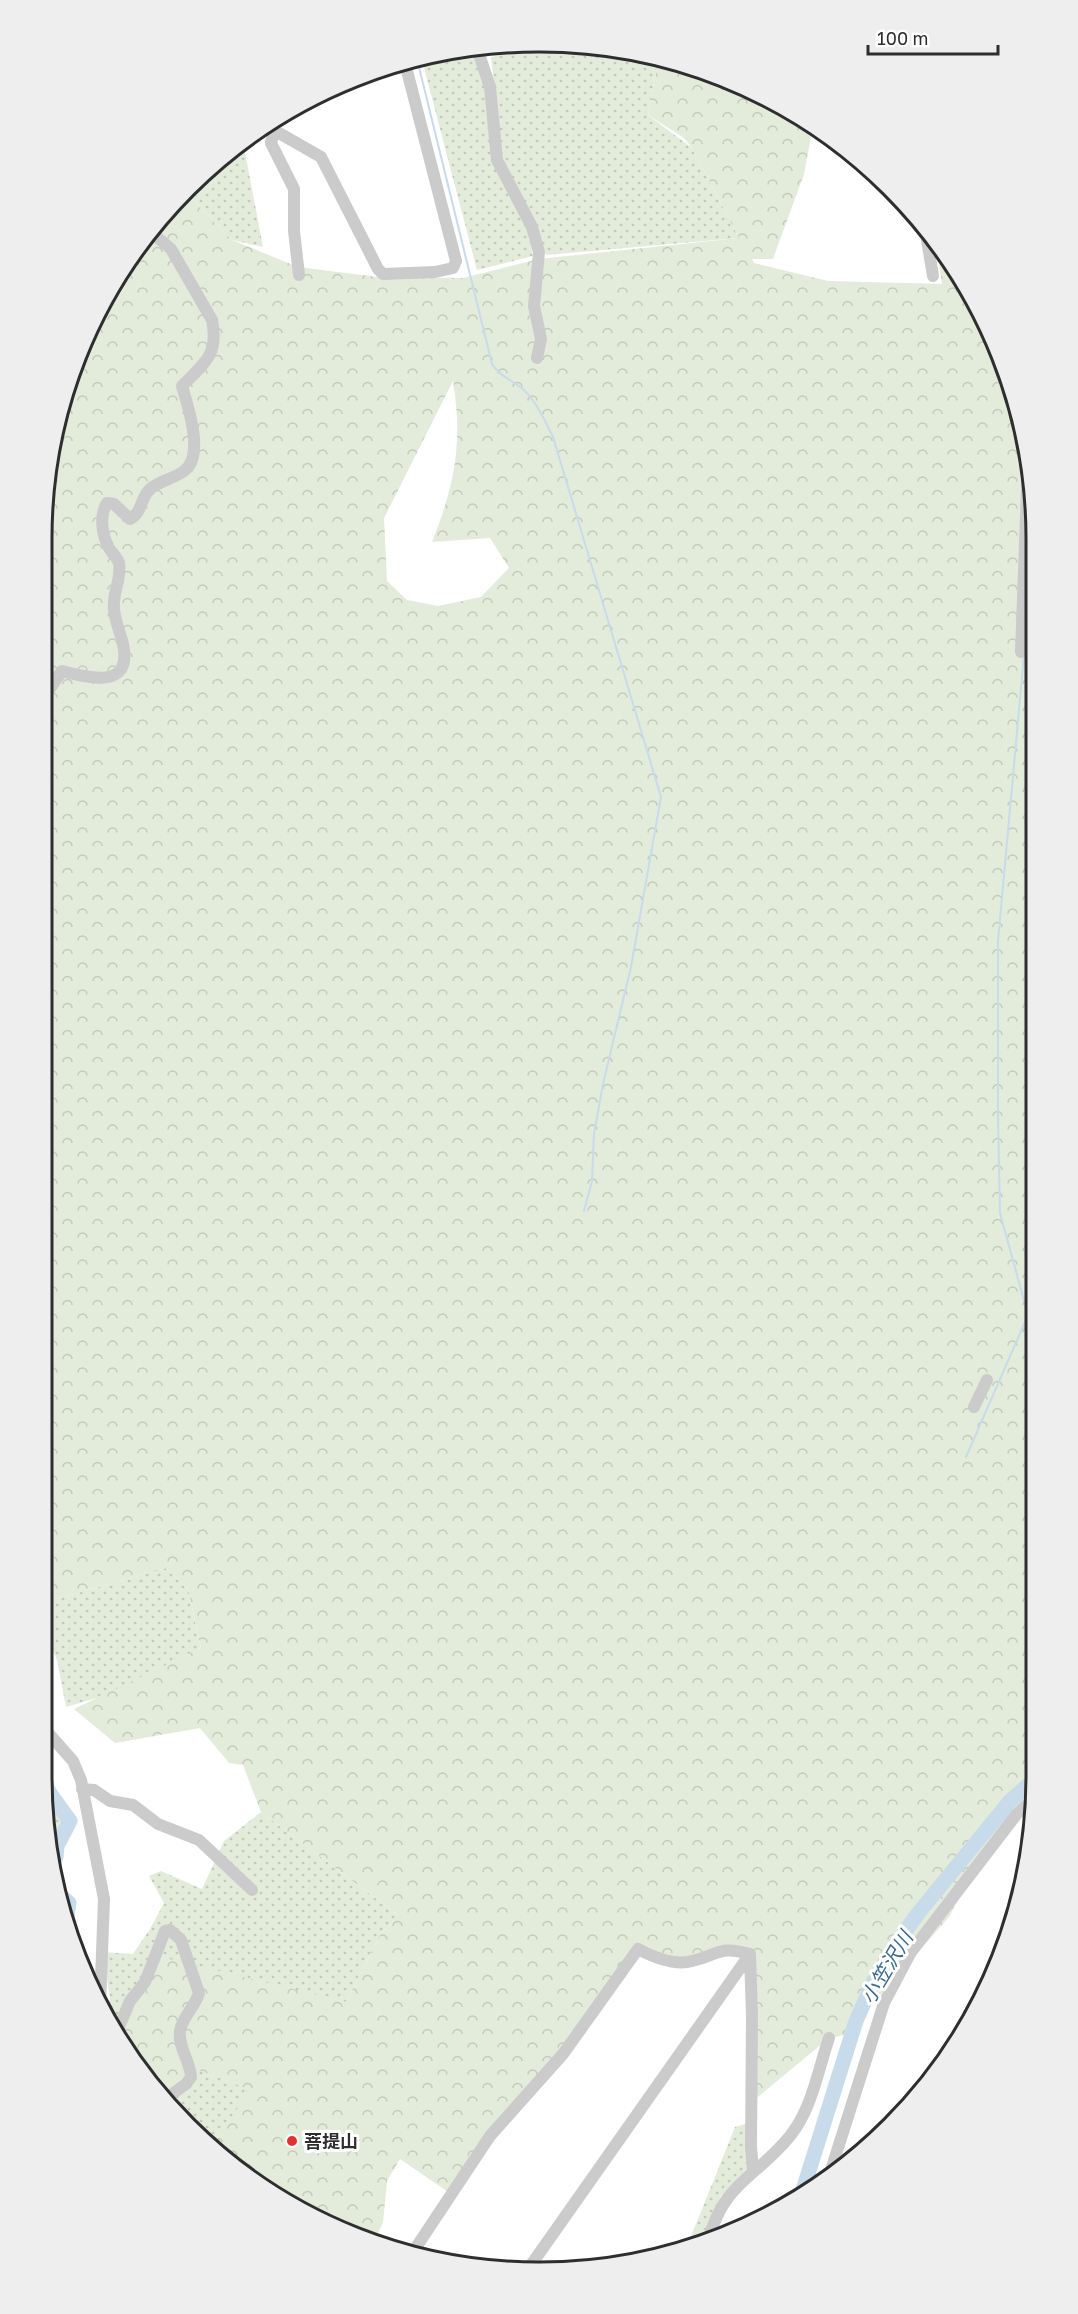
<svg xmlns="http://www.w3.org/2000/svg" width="1078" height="2314" viewBox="0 0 1078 2314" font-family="'Golos Text','Noto Sans JP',sans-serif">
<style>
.green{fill:url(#green-dots)}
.forest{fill:url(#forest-crowns);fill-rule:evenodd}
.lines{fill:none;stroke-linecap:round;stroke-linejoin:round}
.stream{stroke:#c7dbeb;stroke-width:2}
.river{stroke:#c7dbeb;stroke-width:15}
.minor{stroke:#cbcbcb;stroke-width:12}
.poi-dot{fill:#e43030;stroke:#fff;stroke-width:2}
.labels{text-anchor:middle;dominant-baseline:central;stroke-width:6;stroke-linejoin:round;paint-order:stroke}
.poi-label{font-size:18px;font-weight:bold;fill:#2e2e2e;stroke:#fff;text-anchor:start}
.water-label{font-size:20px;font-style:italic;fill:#3c698f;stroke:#fff}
.rim{fill:none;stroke:#2e2e2e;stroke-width:3}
</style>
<defs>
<pattern id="green-dots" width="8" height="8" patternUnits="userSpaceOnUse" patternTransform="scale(1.5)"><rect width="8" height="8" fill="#e3ebdb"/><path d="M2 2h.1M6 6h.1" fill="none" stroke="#c3cabc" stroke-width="1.8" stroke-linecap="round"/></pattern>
<pattern id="forest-crowns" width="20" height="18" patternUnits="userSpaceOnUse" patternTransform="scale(1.5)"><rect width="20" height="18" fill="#e3ebdb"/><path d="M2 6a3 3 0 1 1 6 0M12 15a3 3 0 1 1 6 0" fill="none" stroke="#c3cabc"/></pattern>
</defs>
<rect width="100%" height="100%" fill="#fff"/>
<path class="green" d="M555,44L636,51L655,57L658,62L648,115L692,148L739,238L546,255L502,157L491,57Z
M480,55L493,137L525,212L533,256L477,270L423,64Z
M243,142L263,247L232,240L192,199L187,188Z
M166,1568L188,1589L201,1648L107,1695L66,1707L57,1660L42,1622V1603Z
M42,1756L70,1821L55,1855L42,1775Z
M261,1812L398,1915L380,1935L346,2002L154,1959L111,2027L106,2017L110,1998L103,1952L133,1954L150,1929L164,1903L149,1876L161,1871L202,1889L224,1841Z
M194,2068L249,2089L217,2145L165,2102Z
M751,2122L753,2167L721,2196L708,2241L686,2249L735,2127Z"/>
<path class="forest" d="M656,58L729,80L810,126L812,132L804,174L773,259H752L754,263L828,281L942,284L936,241L998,348L1032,474L1036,1775L1034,1797L958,1900L949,1917L845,2035L829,2038L754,2100L750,1954L724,1949L680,1963L638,1949L563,2054L490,2136L451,2194L400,2159L387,2181L383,2222L376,2238L291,2206L217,2145L248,2089L191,2067L186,2084L164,2100L115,2032L161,1957L346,2002L380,1935L398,1915L261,1812L243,1765L229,1763L200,1728L115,1743L74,1709L201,1648L188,1589L166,1568L42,1603V539L51,442L80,349L126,263L187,188L192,199L232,240L298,267L378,277L463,278L539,259L739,238L692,148L684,138L648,115L658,62ZM453,381C463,443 455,484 432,542L490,538L509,568L481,597L438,606L407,600L387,581L384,518Z"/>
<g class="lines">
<path class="stream" d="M417,59L492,364C499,376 514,381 525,391C537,403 545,421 553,437L661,797L631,967L603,1084L594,1134L592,1181L584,1211
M1028,619L1032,581
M966,1457L1028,1315L1000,1213L998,1116V941L1024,655"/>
<path class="river" d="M44,1785L70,1821L57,1846L56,1857
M62,1897L69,1903L66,1923
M802,2193L856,2021L872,1985L893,1948L920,1911L1010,1801L1036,1778"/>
<path class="minor" d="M477,48L490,87L497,160L532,227L539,252L534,306L541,339L537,358
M925,228L933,276
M299,275L294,231V189L271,143L273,135L279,133L321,157L378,269L383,274L435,272L453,268L456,261L405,63
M42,603V552
M1021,652L1028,462
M42,700L62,671C88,678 133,690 123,644C120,632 115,621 114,609C112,593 122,579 119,563C117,557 112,553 109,548C102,535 99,516 107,503L114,504L130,519C143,512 140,498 150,489C159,481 173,479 184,471C205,456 188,407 182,386C205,363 219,354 212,320L171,249L151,232
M974,1407L987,1380
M42,1726L73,1761L81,1780L104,1899L100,2005
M82,1789L94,1790L110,1801L133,1805L158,1824L199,1840L252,1890
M750,1955L752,2016L751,2147L753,2170
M116,2034L130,2001L145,1982L165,1931L170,1930L181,1940L199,1993C195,2007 182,2017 180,2031C178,2048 190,2060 191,2077L186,2084L164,2100
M831,2170L884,2003L911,1952L1016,1815L1034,1798
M708,2242C723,2182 756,2178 790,2136C812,2109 818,2070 829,2038
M413,2252L490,2136L563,2054L638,1949C653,1957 674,1966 692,1961C719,1955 718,1945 750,1954
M531,2265L750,1954"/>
</g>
<circle class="poi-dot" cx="292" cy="2141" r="6"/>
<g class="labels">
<g class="poi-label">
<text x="304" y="2141">菩提山</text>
</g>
<g class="water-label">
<text transform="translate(886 1967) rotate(-59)">小笠沢川</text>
</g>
</g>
<path d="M0 0H1078V2314H0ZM538 52H540A486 486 0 0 1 1026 538V1776A486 486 0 0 1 540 2262H538A486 486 0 0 1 52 1776V538A486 486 0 0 1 538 52Z" fill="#eee" fill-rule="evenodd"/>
<path class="rim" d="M538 52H540A486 486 0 0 1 1026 538V1776A486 486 0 0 1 540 2262H538A486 486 0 0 1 52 1776V538A486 486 0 0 1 538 52Z"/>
<path d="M868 45v9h130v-9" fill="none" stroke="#2e2e2e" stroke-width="3"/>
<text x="877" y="45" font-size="18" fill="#2e2e2e" stroke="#ffffff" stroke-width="4.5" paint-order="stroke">100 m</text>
</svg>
